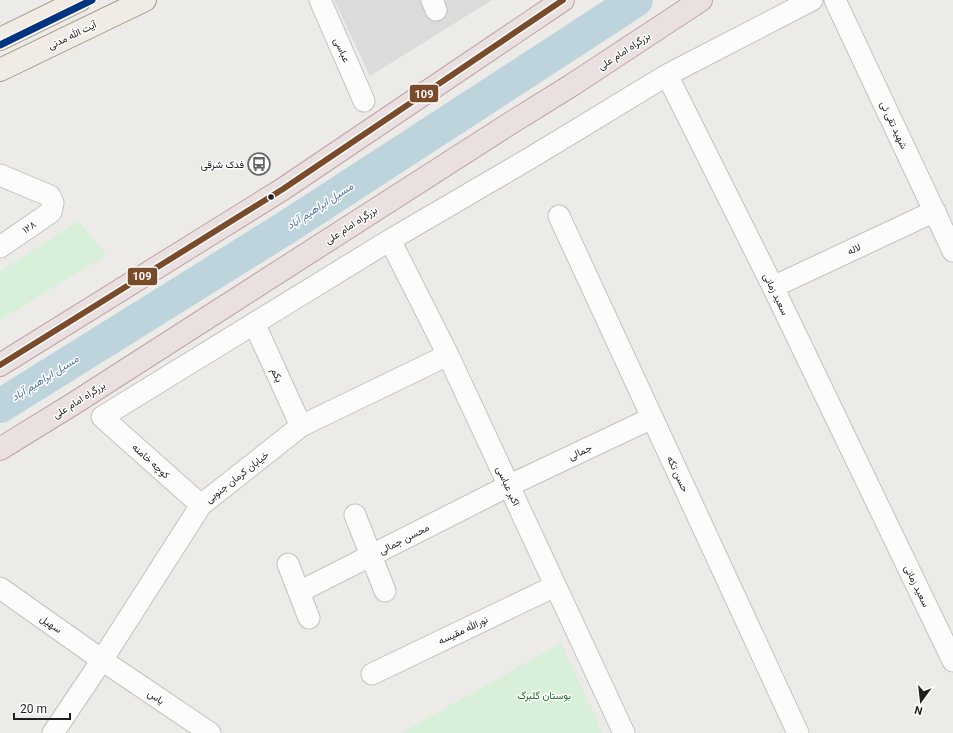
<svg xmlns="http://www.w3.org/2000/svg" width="953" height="733" viewBox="0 0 953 733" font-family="Roboto,Vazirmatn,sans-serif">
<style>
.residential{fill:#dcdbd9}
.park{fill:#d8f0da}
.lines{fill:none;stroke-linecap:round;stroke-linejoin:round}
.river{stroke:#bed4dd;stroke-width:34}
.minor-casing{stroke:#c3c2c0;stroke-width:23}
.major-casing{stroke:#a19a87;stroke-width:24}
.highway-casing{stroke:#bfa1a8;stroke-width:24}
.minor{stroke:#fcfcfc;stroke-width:21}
.major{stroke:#f0ece5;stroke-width:22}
.highway{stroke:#eae0e0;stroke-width:22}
.bus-1-casing{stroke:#fff;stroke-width:9}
.bus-1{stroke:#7a4b2a;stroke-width:6}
.metro-1-casing{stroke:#fff;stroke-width:10}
.metro-1{stroke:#003380;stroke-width:7}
.bus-dot{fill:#1f1f1f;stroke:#fff;stroke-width:1.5}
.labels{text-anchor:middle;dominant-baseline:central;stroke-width:3;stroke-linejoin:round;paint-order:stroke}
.street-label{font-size:10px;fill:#1f1f1f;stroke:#fff}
.poi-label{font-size:10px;fill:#1f1f1f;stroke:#fff;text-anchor:end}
.park-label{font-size:10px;fill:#167425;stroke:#fff}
.water-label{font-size:11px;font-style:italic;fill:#5477a6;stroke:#fff}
.line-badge{stroke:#fff;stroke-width:1.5}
.badge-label{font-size:11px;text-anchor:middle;font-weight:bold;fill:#fff}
</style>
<rect width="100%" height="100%" fill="#edebe8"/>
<path class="residential" d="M334,0H492L370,76Z"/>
<path class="park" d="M78,221L107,255L0,320V271Z
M561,643L603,733H401Z"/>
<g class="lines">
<path class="river" d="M0,406L287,227L636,0"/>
<g class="minor-casing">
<path id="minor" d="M320,0L364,101
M432,0L436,10
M812,0L667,75L773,287L953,661
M835,0L953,251
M0,175L50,196L53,203L51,212L0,247
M559,216L798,733
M390,240L448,355L624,733
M773,287L935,211
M254,323L301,426
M201,505L102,417L390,240L532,157L667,75
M355,515L385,591
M288,564L309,618
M0,588L102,660L210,733
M299,592L508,486L652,418
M372,674L555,586
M53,733L102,660L201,505L301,426L448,355"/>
</g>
<g class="major-casing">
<path id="major" d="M0,39L80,0
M0,70L145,0"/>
</g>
<g class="highway-casing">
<path id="highway" d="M0,365L283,189L563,0
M0,449L73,404L506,126L572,85L701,0"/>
</g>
<use href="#minor" class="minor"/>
<use href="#major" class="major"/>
<use href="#highway" class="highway"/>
<g class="bus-1-casing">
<path id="bus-1" d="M0,365L283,189L563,0"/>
</g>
<use href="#bus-1" class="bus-1"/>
<g class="metro-1-casing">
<path id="metro-1" d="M0,45L92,0"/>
</g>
<use href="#metro-1" class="metro-1"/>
</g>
<defs>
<g id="bus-ring" transform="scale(1.15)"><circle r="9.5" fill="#fff" stroke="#676665" stroke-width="1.5"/><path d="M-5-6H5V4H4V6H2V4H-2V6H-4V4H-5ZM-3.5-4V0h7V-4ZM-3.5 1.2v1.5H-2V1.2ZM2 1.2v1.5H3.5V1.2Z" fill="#676665"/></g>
</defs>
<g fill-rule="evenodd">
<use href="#bus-ring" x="259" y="164"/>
</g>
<circle class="bus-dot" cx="271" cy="197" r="3.5"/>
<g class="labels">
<g class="street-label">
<text transform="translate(72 35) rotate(-26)">آیت الله مدنی</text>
<text transform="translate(342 50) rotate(66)">عباسی</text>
<text transform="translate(624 51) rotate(-33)">بزرگراه امام علی</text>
<text transform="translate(894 125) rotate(65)">شهید تقی ئی</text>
<text transform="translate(351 225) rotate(-33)">بزرگراه امام علی</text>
<text transform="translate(29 227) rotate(-34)">۱۲۸</text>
<text transform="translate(854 249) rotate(-25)">لاله</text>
<text transform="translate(776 294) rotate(64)">سعید زمانی</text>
<text transform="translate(277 375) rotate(65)">یکم</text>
<text transform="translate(79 400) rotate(-32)">بزرگراه امام علی</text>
<text transform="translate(580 452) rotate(-25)">جمالی</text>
<text transform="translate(151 461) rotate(42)">کوچه خامنه</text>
<text transform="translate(678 474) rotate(65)">حسن تکه</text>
<text transform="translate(237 477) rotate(-38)">خیابان کرمان جنوبی</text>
<text transform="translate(508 486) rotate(65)">اکبر عباسی</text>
<text transform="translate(404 539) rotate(-27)">محسن جمالی</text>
<text transform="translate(917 586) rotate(64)">سعید زمانی</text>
<text transform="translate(51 624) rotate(35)">سهیل</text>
<text transform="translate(463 630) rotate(-25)">نورالله مقیسه</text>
<text transform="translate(156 697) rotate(34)">یاس</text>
</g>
<g class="poi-label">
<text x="244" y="164">فدک شرقی</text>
</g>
<g class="park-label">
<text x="544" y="695">بوستان گلبرگ</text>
</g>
<g class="water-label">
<text transform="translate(320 206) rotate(-33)">مسیل ابراهیم آباد</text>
<text transform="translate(45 378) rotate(-32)">مسیل ابراهیم آباد</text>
</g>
</g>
<g class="line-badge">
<rect x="409" y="84" width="30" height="19" rx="4" fill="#7a4b2a"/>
<rect x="127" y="267" width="31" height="19" rx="4" fill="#7a4b2a"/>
</g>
<g class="badge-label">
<text x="424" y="98">109</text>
<text x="142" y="280">109</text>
</g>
<g transform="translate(921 701) rotate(195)" stroke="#ffffff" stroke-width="3" paint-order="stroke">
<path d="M0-3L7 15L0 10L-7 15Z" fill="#1f1f1f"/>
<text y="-6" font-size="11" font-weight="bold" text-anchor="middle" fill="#1f1f1f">N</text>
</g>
<path d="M14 713v6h56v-6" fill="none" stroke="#1f1f1f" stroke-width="2"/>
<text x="20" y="713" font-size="12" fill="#1f1f1f" stroke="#ffffff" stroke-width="3" paint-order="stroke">20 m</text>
</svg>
